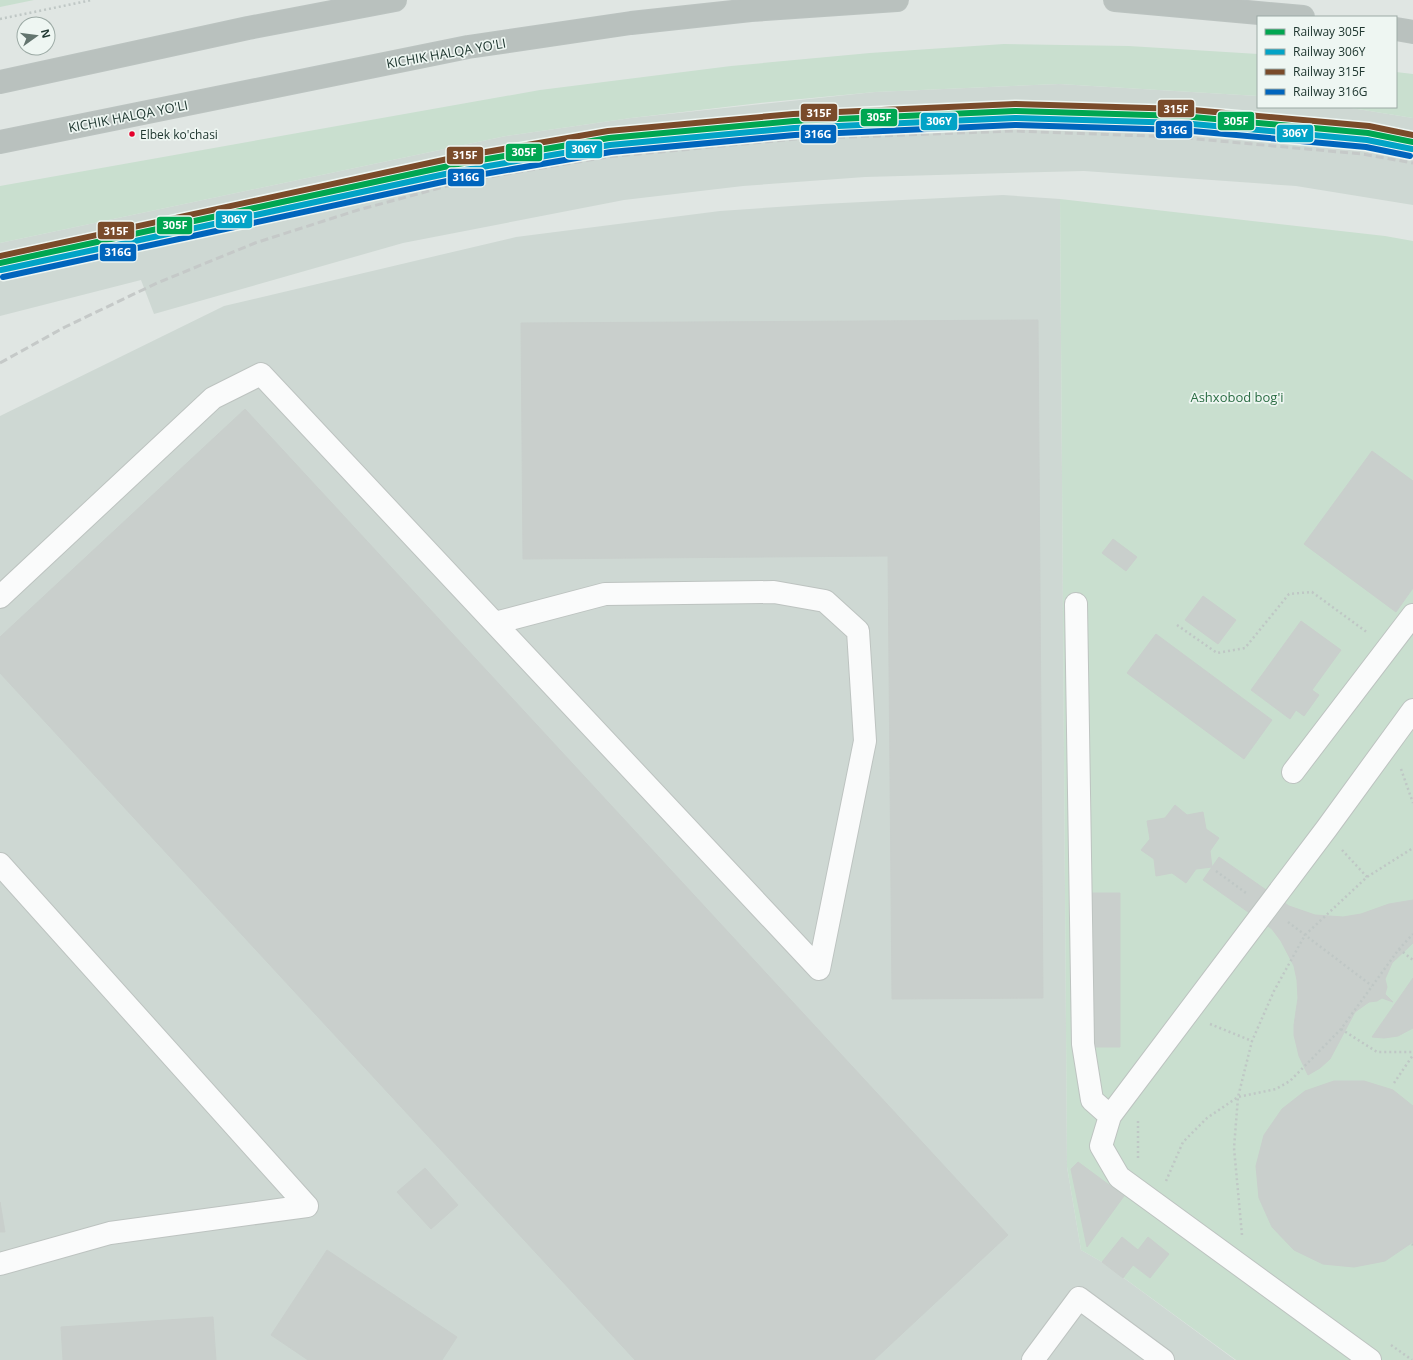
<svg xmlns="http://www.w3.org/2000/svg" width="1413" height="1360" viewBox="0 0 1413 1360" font-family="'Open Sans',sans-serif">
<style>
.built{fill:#ced8d3}
.green{fill:#c9dfcf}
.building{fill:#c9cfcc;stroke:#c9cfcc}
.lines{fill:none;stroke-linecap:round;stroke-linejoin:round}
.minor-casing{stroke:#bdc3c0;stroke-width:24}
.highway-casing{stroke:#bbc3c0;stroke-width:24}
.path{stroke:#bfc7c5;stroke-width:2.5;stroke-dasharray:2 3;stroke-linecap:butt}
.minor{stroke:#fafbfb;stroke-width:22}
.highway{stroke:#b9c1be;stroke-width:22}
.rail{stroke:#c5c9c8;stroke-width:3;stroke-dasharray:8 4;stroke-linecap:butt}
.rail-1-casing{stroke:#eef6f2;stroke-width:9}
.rail-2-casing{stroke:#eef6f2;stroke-width:9}
.rail-3-casing{stroke:#eef6f2;stroke-width:9}
.rail-4-casing{stroke:#eef6f2;stroke-width:9}
.rail-1{stroke:#00a651;stroke-width:6}
.rail-2{stroke:#02a3c6;stroke-width:6}
.rail-3{stroke:#7a4b2a;stroke-width:6}
.rail-4{stroke:#0065bd;stroke-width:6}
.bus-dot{fill:#e4002b;stroke:#eef6f2;stroke-width:1.5}
.labels{text-anchor:middle;dominant-baseline:central;stroke-width:3.5;stroke-linejoin:round;paint-order:stroke}
.bus-label{font-size:12px;fill:#203831;stroke:#eef6f2;text-anchor:start}
.street-label{font-size:13px;fill:#203831;stroke:#eef6f2}
.park-label{font-size:13px;fill:#2b6d44;stroke:#eef6f2}
.line-badge{stroke:#eef6f2;stroke-width:1.5}
.badge-label{font-size:11px;text-anchor:middle;font-weight:bold;fill:#fff}
</style>
<rect width="100%" height="100%" fill="#e0e6e3"/>
<path class="built" d="M1059,84L1258,96V107H1345L1413,118V205L1296,186L1084,171L865,177L743,186L624,200L403,243L154,314L141,280L0,316V243L506,136L631,118L875,92Z
M1003,195L1060,199L1067,1167L1081,1250L1102,1262L1235,1360H0V416L224,306L516,237L720,211L822,204Z"/>
<path class="green" d="M0,0H34L0,7Z
M1004,44L1129,46L1258,54V96L1059,84L875,92L760,103L631,118L506,136L0,243V186L540,90L731,66L870,53Z
M1396,72L1413,74V118L1345,107H1396Z
M1060,199L1385,236L1413,241V1360H1236L1102,1262L1081,1250L1067,1167Z"/>
<path class="building" d="M1038,320L1043,998L892,999L888,556L523,559L521,323Z
M245,409L1008,1235L874,1360H635L0,673V637Z
M1372,451L1413,481V588L1396,612L1304,544Z
M1113,539L1137,557L1126,571L1102,553Z
M1203,596L1236,620L1218,644L1185,620Z
M1301,621L1341,650L1312,690L1319,695L1304,716L1296,710L1290,719L1251,690Z
M1156,634L1272,720L1244,759L1127,673Z
M1175,805L1187,815L1203,812L1206,829L1219,838L1210,851L1212,867L1196,869L1186,883L1172,873L1156,876L1154,859L1141,850L1150,839L1147,821L1165,818Z
M1219,857L1289,906L1315,915L1343,917L1361,914L1389,904L1413,900V943L1392,963L1385,979L1387,987L1385,994L1393,1002L1382,998L1377,1001L1369,1002L1355,1012L1330,1059L1320,1068L1308,1075L1299,1056L1294,1035V1025L1298,998L1297,980L1294,966L1281,941L1272,929L1203,880Z
M1092,893H1120V1047H1092Z
M1413,978V1028L1398,1036L1384,1038L1372,1037Z
M1334,1081H1364L1393,1090L1413,1106V1242L1385,1261L1354,1267L1323,1264L1294,1250L1272,1227L1259,1198L1256,1166L1264,1135L1282,1109L1305,1091Z
M1078,1162L1124,1196L1087,1247L1071,1169Z
M425,1168L458,1205L431,1229L397,1192Z
M0,1202L5,1232H0Z
M1122,1237L1138,1250L1148,1237L1169,1254L1150,1278L1133,1265L1123,1278L1102,1262Z
M327,1250L457,1337L442,1360H308L271,1335Z
M213,1317L216,1360H63L61,1327Z"/>
<g class="lines">
<g class="minor-casing">
<path id="minor" d="M0,597L213,398L261,374L819,969L865,741L858,631L825,601L774,592L605,594L495,623
M1076,604L1083,1044L1092,1100L1110,1116
M1293,772L1413,615
M0,864L307,1206
M0,1264L110,1233L307,1206
M1033,1360L1079,1298L1163,1360
M1370,1360L1119,1177L1101,1146L1110,1116L1327,828L1413,710"/>
</g>
<g class="highway-casing">
<path id="highway" d="M1115,0L1303,17
M1396,29L1413,32
M0,82L248,28L395,0
M0,142L468,47L631,23L751,10L897,0"/>
</g>
<path class="path" d="M0,19L92,0
M1177,625L1217,653L1245,648L1289,594L1312,592L1368,633
M1401,769L1413,803
M1342,850L1367,877
M1216,871L1246,893
M1288,922L1372,986
M1399,949L1413,960
M1210,1024L1252,1041
M1341,1029L1377,1052H1413
M1394,1083L1413,1055
M1138,1121V1158
M1166,1181L1183,1142L1207,1118L1238,1097L1276,1089L1290,1081L1341,1029L1399,949L1413,934
M1242,1235L1234,1148L1238,1097L1252,1041L1274,991L1305,935L1367,877L1413,848
M1412,1244L1413,1245
M1391,1345L1412,1360"/>
<use href="#minor" class="minor"/>
<use href="#highway" class="highway"/>
<path class="rail" d="M0,363L65,327L157,283L255,243L358,210L466,181L607,157L796,139L1014,131L1175,137L1362,154L1413,163"/>
<g class="rail-1-casing">
<path id="rail-1" d="M0,263L458,164L609,138L794,121L1015,111L1182,116L1368,133L1413,142"/>
</g>
<g class="rail-2-casing">
<path id="rail-2" d="M1,270L459,171L610,145L794,128L1015,118L1182,123L1367,140L1412,149"/>
</g>
<g class="rail-3-casing">
<path id="rail-3" d="M0,256L457,157L608,131L793,114L1015,104L1182,109L1369,126L1413,135"/>
</g>
<g class="rail-4-casing">
<path id="rail-4" d="M3,277L461,178L611,152L795,135L1015,125L1181,130L1366,147L1410,156"/>
</g>
<use href="#rail-1" class="rail-1"/>
<use href="#rail-2" class="rail-2"/>
<use href="#rail-3" class="rail-3"/>
<use href="#rail-4" class="rail-4"/>
</g>
<circle class="bus-dot" cx="132" cy="134" r="3.5"/>
<g class="labels">
<g class="bus-label">
<text x="140" y="134">Elbek ko'chasi</text>
</g>
<g class="street-label">
<text transform="translate(446 53) rotate(-10)">KICHIK HALQA YO'LI</text>
<text transform="translate(128 116) rotate(-11)">KICHIK HALQA YO'LI</text>
</g>
<g class="park-label">
<text x="1237" y="397">Ashxobod bog'i</text>
</g>
</g>
<g class="line-badge">
<rect x="1157" y="99" width="38" height="19" rx="4" fill="#7a4b2a"/>
<rect x="800" y="103" width="38" height="19" rx="4" fill="#7a4b2a"/>
<rect x="860" y="108" width="38" height="19" rx="4" fill="#00a651"/>
<rect x="1217" y="111" width="38" height="20" rx="4" fill="#00a651"/>
<rect x="920" y="112" width="38" height="19" rx="4" fill="#02a3c6"/>
<rect x="1155" y="120" width="38" height="19" rx="4" fill="#0065bd"/>
<rect x="1276" y="124" width="38" height="19" rx="4" fill="#02a3c6"/>
<rect x="800" y="124" width="37" height="20" rx="4" fill="#0065bd"/>
<rect x="565" y="140" width="38" height="19" rx="4" fill="#02a3c6"/>
<rect x="505" y="143" width="38" height="19" rx="4" fill="#00a651"/>
<rect x="446" y="146" width="38" height="19" rx="4" fill="#7a4b2a"/>
<rect x="447" y="168" width="38" height="19" rx="4" fill="#0065bd"/>
<rect x="215" y="210" width="38" height="19" rx="4" fill="#02a3c6"/>
<rect x="156" y="216" width="37" height="19" rx="4" fill="#00a651"/>
<rect x="97" y="221" width="38" height="19" rx="4" fill="#7a4b2a"/>
<rect x="99" y="243" width="38" height="19" rx="4" fill="#0065bd"/>
</g>
<g class="badge-label">
<text x="1176" y="113">315F</text>
<text x="819" y="117">315F</text>
<text x="879" y="121">305F</text>
<text x="1236" y="125">305F</text>
<text x="939" y="125">306Y</text>
<text x="1174" y="134">316G</text>
<text x="1295" y="137">306Y</text>
<text x="818" y="138">316G</text>
<text x="584" y="153">306Y</text>
<text x="524" y="156">305F</text>
<text x="465" y="159">315F</text>
<text x="466" y="181">316G</text>
<text x="234" y="223">306Y</text>
<text x="175" y="229">305F</text>
<text x="116" y="235">315F</text>
<text x="118" y="256">316G</text>
</g>
<rect x="1257" y="16" width="140" height="92" fill="#eef6f2" stroke="#9caaa5"/>
<rect x="1265" y="29" width="20" height="6" fill="#00a651" stroke="#9caaa5"/>
<text x="1293" y="36" font-size="12" fill="#203831">Railway 305F</text>
<rect x="1265" y="49" width="20" height="6" fill="#02a3c6" stroke="#9caaa5"/>
<text x="1293" y="56" font-size="12" fill="#203831">Railway 306Y</text>
<rect x="1265" y="69" width="20" height="6" fill="#7a4b2a" stroke="#9caaa5"/>
<text x="1293" y="76" font-size="12" fill="#203831">Railway 315F</text>
<rect x="1265" y="89" width="20" height="6" fill="#0065bd" stroke="#9caaa5"/>
<text x="1293" y="96" font-size="12" fill="#203831">Railway 316G</text>
<g transform="translate(36 36) rotate(76)"><circle r="19" fill="#eef6f2" stroke="#9caaa5"/>
<path d="M0-3L7 15L0 10L-7 15Z" fill="#63756f"/>
<text y="-6" font-size="11" font-weight="bold" text-anchor="middle" fill="#203831">N</text>
</g>
</svg>
